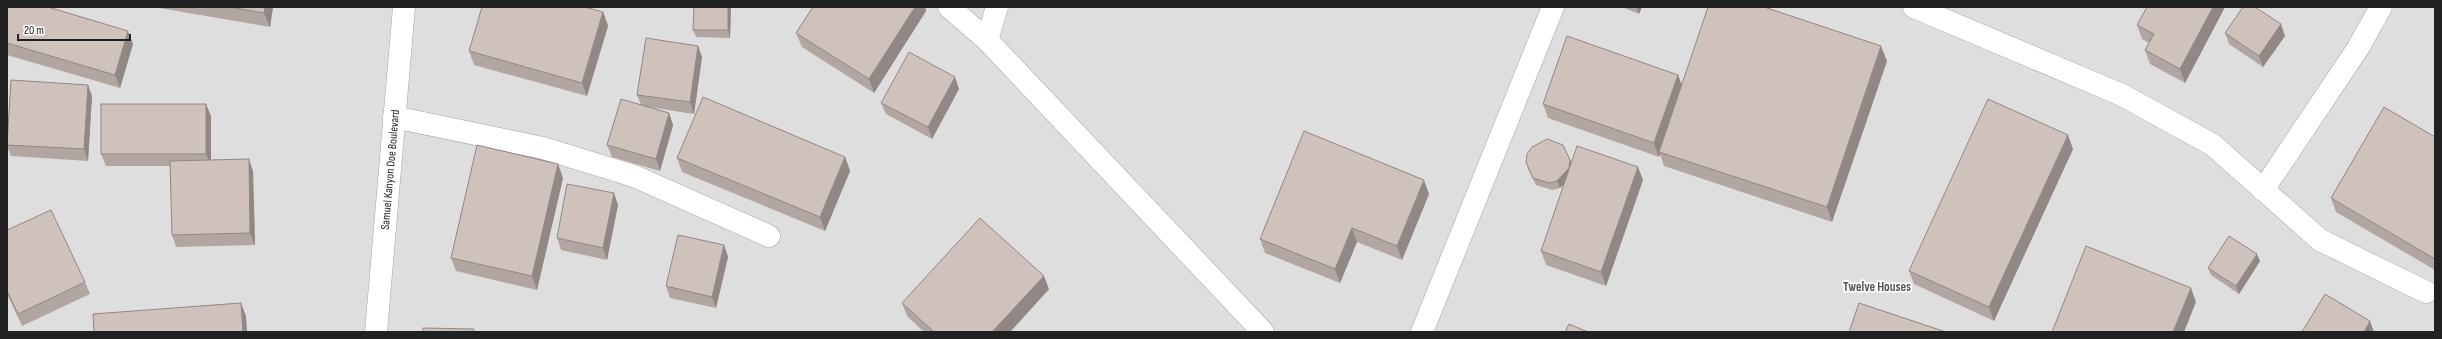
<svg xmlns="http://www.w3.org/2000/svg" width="2442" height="339" viewBox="0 0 2442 339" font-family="'Sofia Sans Condensed',sans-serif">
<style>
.residential{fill:#dfdede}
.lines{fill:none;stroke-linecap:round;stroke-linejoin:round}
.minor-casing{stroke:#a5a5a5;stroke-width:23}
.minor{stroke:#fff;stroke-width:22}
.wall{fill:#b2a6a2}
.shaded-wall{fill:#918784}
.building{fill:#cfc1bc;stroke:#918784}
.labels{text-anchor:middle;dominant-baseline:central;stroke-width:3.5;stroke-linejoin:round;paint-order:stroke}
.street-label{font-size:12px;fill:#212121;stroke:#fff}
.neighbourhood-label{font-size:13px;font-weight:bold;fill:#545454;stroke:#fff}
</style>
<rect width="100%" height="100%" fill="#f2ece7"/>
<path class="residential" d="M7,7H2435V332H7Z"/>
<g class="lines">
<g class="minor-casing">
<g id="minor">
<path d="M949,7L987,40L1263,332"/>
<path d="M1914,7L2122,95L2213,145L2320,240L2426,292"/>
<path d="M987,40L997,7"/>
<path d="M394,117L543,148L634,176L769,236"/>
<path d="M2263,190L2358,48L2381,7"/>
<path id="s1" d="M376,332L404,7"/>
<path d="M1422,332L1553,7"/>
</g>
</g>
<use href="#minor" class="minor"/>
</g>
<path class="wall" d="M7,7L133,44L120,88L7,55Z
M153,7H273L270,27Z
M731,7L730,38L696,37L693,30Z
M813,7H925L926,11L874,93L802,47L796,33Z
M1622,7H1642L1639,14Z
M2147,7H2225L2185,83L2150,64L2145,50L2149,43L2142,39L2137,25Z
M603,12L608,26L587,96L474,65L469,51Z
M2225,33L2285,36L2263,67L2229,44Z
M698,46L702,57L694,114L649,107L669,113L673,125L660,171L612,157L607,145L641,105L637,95Z
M1887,61L1832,222L1664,166L1660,154L1659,157L1548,118L1543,104L1678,75L1682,85Z
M959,89L932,139L886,114L881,103Z
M92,96L88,161L11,156L7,146V140Z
M211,116V160L253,171L255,245L176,247L172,235L170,166H106L101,154Z
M2435,137V270L2336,212L2331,198Z
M2073,149L1994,321L1914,284L1909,271Z
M845,157L850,171L825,231L682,172L677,158Z
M1526,162L1571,163L1643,180L1606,286L1546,265L1541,251L1564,184L1560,188L1552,190L1536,185L1528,169Z
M563,178L537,290L456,271L451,258Z
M1429,194L1402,260L1357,242L1340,283L1265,253L1260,239Z
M618,205L607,260L561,250L557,238Z
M7,230L85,282L90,294L22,326L7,294Z
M724,245L728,257L716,308L670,298L666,286Z
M2260,261L2239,294L2211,275L2208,268Z
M1049,289L1010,332H924L907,316L902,303Z"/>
<path class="shaded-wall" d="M265,7H273L270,27L264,13Z
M728,7H731L730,38L728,30Z
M915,7H925L926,11L874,93L869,79Z
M1637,7H1642L1639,14Z
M2213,7H2225L2185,83L2180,69Z
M603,12L608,26L587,96L582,83Z
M2281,24L2285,36L2263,67L2259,56Z
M128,31L133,44L120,88L115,75Z
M698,46L702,57L694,114L690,102Z
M1881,46L1887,61L1832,222L1827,207Z
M1678,75L1683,89L1659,152L1660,154L1659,157L1654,143Z
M955,77L959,89L932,139L928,127Z
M88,85L92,96L88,161L84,149Z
M206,104L211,116V166L206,154Z
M669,113L673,125L660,171L656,159Z
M2068,135L2073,149L1994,321L1989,307Z
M845,157L850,171L825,231L820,217Z
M249,159L253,171L255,245L250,233Z
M1570,160L1573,167L1572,176L1560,188L1557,181Z
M558,164L563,178L537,290L532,276Z
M1638,167L1643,180L1606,286L1601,272Z
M1424,180L1429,194L1402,260L1397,246Z
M614,193L618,205L607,260L603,248Z
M1352,228L1357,242L1340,283L1335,269Z
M724,245L728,257L716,308L712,297Z
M2257,254L2260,261L2239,294L2236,286Z
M1044,276L1049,289L1010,332H992Z
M2191,288L2196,302L2184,332H2173Z
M241,303L246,316L247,332H243Z
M2370,321L2374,332H2364Z"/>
<path class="building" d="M7,7H48L128,31L115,75L7,43Z
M230,7H265L264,13Z
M482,7H585L603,12L582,83L469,51Z
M694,7H728V30H693Z
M813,7H915L869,79L796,33Z
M1708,7H1764L1881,46L1827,207L1659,152Z
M2147,7H2213L2180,69L2145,50L2154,34L2137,25Z
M2243,7H2255L2281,24L2259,56L2225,33Z
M1567,36L1678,75L1654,143L1543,104Z
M646,38L698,46L690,102L637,95Z
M909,52L955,77L928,127L881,103Z
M11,80L88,85L84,149L7,145Z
M703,97L845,157L820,217L677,158Z
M621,99L669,113L656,159L607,145Z
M1988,99L2068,135L1989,307L1909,271Z
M101,104H206V154H101Z
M2384,107L2435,137V259L2331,198Z
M1304,131L1424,180L1397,246L1352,228L1335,269L1260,239Z
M1547,139L1563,145L1570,160L1569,168L1557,181L1549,183L1533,178L1526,162L1527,154L1532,147Z
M477,145L558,164L532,276L451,258Z
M1577,146L1638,167L1601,272L1541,251Z
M249,159L250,233L172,235L170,161Z
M567,184L614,193L603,248L557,238Z
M51,210L85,282L18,314L7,291V230Z
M980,218L1044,276L992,332H934L902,303Z
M678,235L724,245L712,297L666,286Z
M2229,236L2257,254L2236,286L2208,268Z
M2086,246L2191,288L2173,332H2052Z
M2325,294L2370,321L2364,332H2302Z
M241,303L243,332H94L93,314Z
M1859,303L1946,332H1849Z
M1569,324L1588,332H1565Z
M423,328L474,329V332H423Z"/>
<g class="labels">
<g class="street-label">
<text stroke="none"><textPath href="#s1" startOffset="163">Samuel Kanyon Doe Boulevard</textPath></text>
</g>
<g class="neighbourhood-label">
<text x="1877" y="287">Twelve Houses</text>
</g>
</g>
<rect width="2442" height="339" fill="none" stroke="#212121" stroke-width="16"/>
<path d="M18 34v6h112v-6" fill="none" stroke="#212121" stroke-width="2"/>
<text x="24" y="34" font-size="12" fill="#212121" stroke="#ffffff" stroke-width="3" paint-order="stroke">20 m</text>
</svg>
